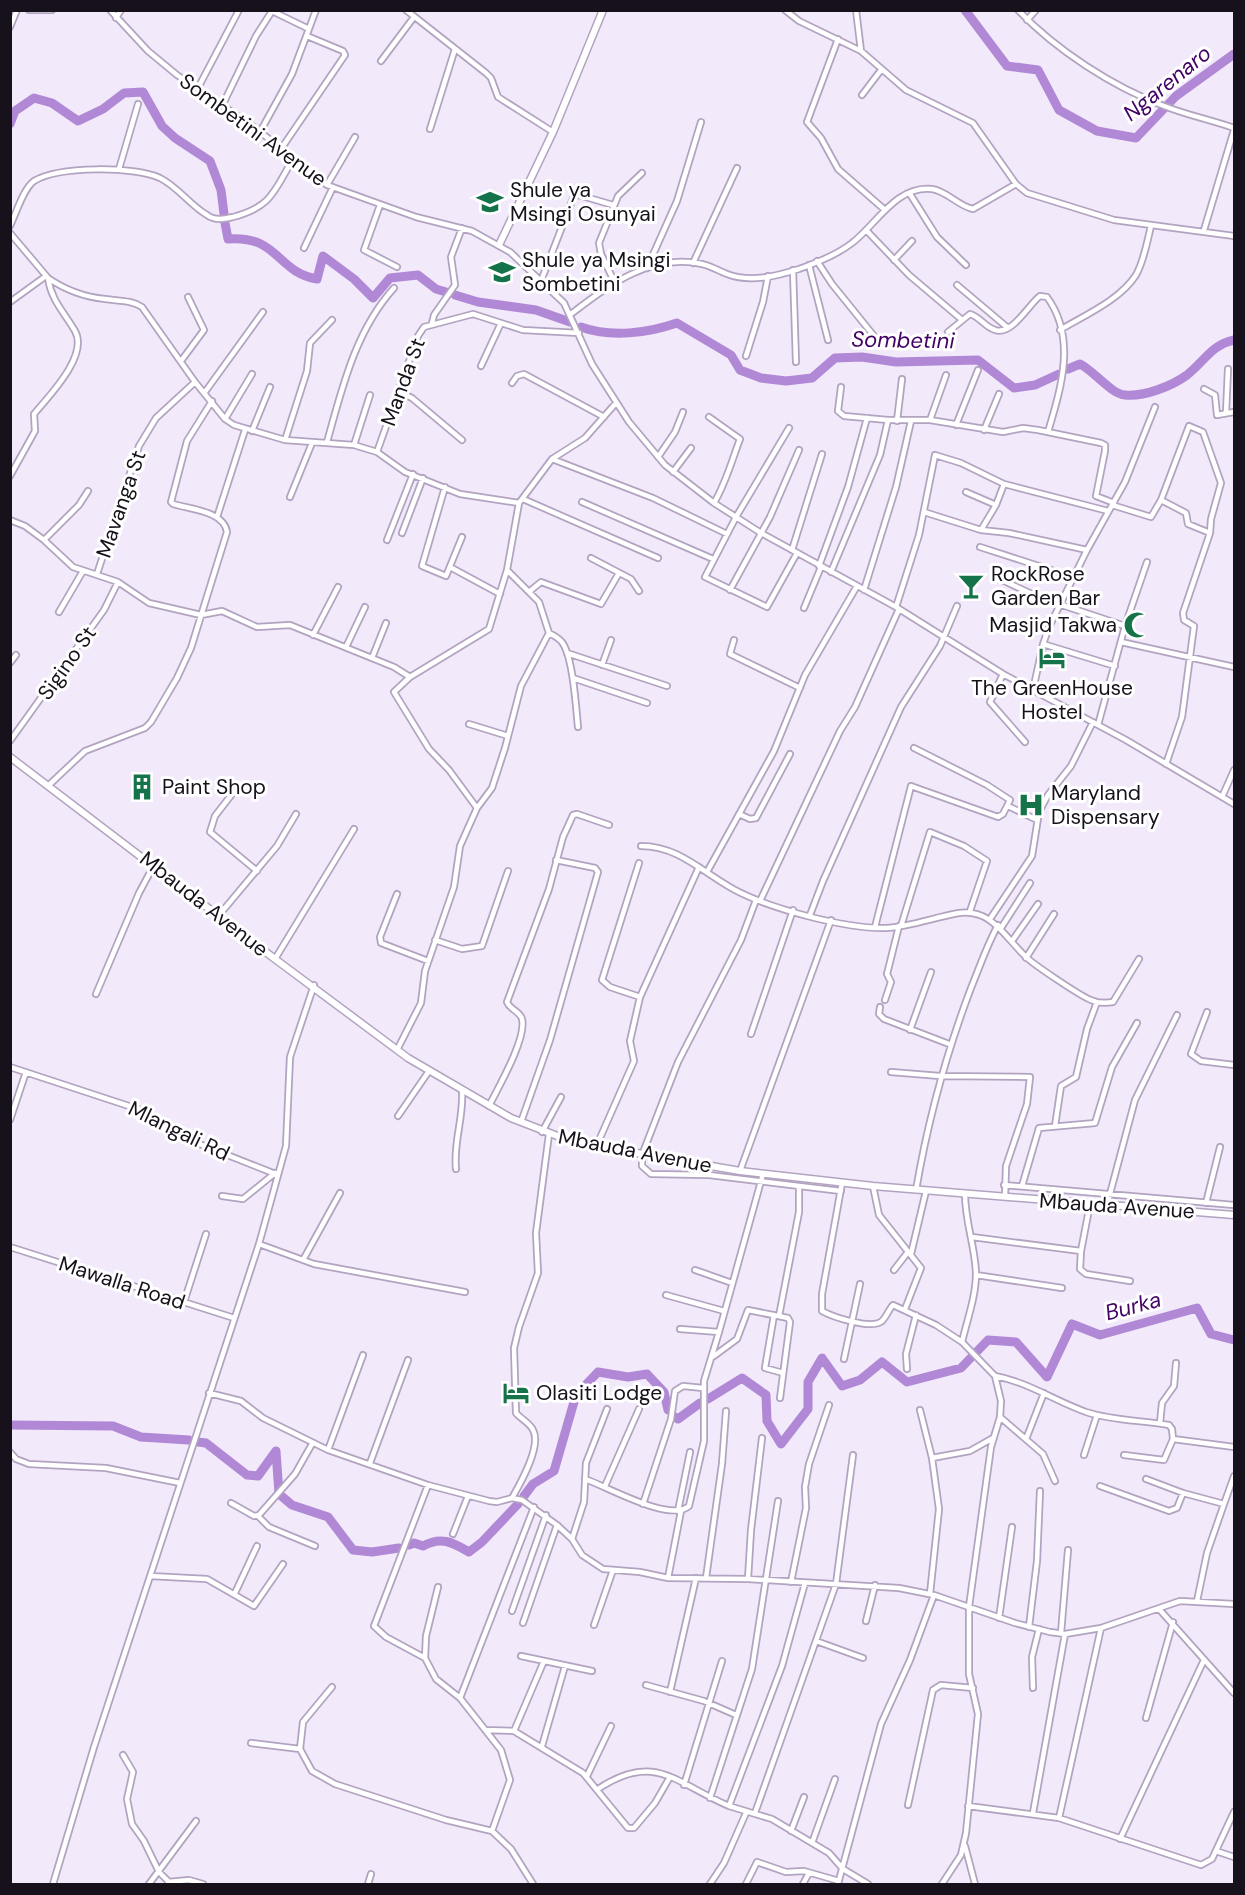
<svg xmlns="http://www.w3.org/2000/svg" width="1245" height="1895" viewBox="0 0 1245 1895" font-family="'DM Sans',sans-serif">
<style>
.lines{fill:none;stroke-linecap:round;stroke-linejoin:round}
.river{stroke:#b188d6;stroke-width:9}
.minor-casing{stroke:#b2a4c0;stroke-width:8}
.tertiary-casing{stroke:#b2a4c0;stroke-width:9}
.minor{stroke:#fff;stroke-width:4.5}
.tertiary{stroke:#fff;stroke-width:6}
.labels{text-anchor:middle;dominant-baseline:central;stroke-width:6;stroke-linejoin:round;paint-order:stroke}
.street-label{font-size:21px;fill:#16111b;stroke:#fff}
.poi-label{font-size:21px;fill:#16111b;stroke:#fff;text-anchor:start}
.water-label{font-size:22px;font-style:italic;fill:#420164;stroke:#fff}
</style>
<rect width="100%" height="100%" fill="#f2e9fb"/>
<g class="lines">
<path class="river" d="M965,10L1007,66L1038,70L1059,110L1097,131L1136,138L1176,96L1234,54
M10,124L15,111L34,98L52,103L78,121L103,109L124,93L143,92L162,126L175,138L210,161L221,190L224,214
M225,223L228,239C279,235 276,272 317,279L323,256L354,279L373,298L390,278L418,275L436,289L446,292
M455,295L478,302L536,310L570,322
M581,327C611,338 648,333 677,323L731,355L740,370L761,378L786,381L812,378L835,358L862,357L896,362L978,360L1014,388L1035,385L1059,374
M1068,369L1080,364C1094,371 1111,394 1125,395C1144,397 1172,386 1187,375C1205,361 1211,345 1234,340
M708,1399L742,1378L766,1395L767,1421L781,1444L808,1409V1382L822,1358L842,1386L860,1380L882,1362L907,1382L961,1368L988,1340L1016,1342L1047,1377L1072,1324L1100,1335L1197,1308L1211,1334L1234,1340
M675,1417L678,1419L700,1403
M10,1425L113,1426L141,1437L189,1440
M198,1442L206,1443L247,1475L258,1476L276,1451L279,1494L292,1505L328,1517L353,1550L372,1552L399,1548
M524,1496L533,1484L554,1471L576,1395L598,1372L628,1377L647,1374L664,1392L668,1410
M409,1545L414,1543L423,1546C441,1536 452,1542 469,1552L482,1542L518,1504"/>
<g class="minor-casing">
<path id="minor" d="M29,10H52
M110,10L148,51L177,75L250,124L327,185L416,217L472,231L510,252L564,303L592,364L629,422L665,465L714,503L761,533L896,607L1003,674L1126,740L1234,804
M406,10L486,73L491,78L498,97L553,132
M785,10L799,21L861,51L906,90L973,123L1016,184L1027,193L1114,220L1234,236
M856,10L861,51
M1018,10C1056,50 1113,87 1164,106C1187,115 1211,120 1234,128
M116,18L121,10
M1027,20L1036,10
M10,27L17,10
M838,39L807,122L821,138L838,169L885,210
M381,61L414,17
M198,88L239,10
M862,95L881,70
M223,104L256,36L272,11L309,29
M430,129L455,49
M260,132L292,74L316,10
M281,149L345,55L343,51L307,36
M119,169L138,104
M327,185L355,137
M910,194L937,237L966,265
M380,205L364,250L397,267
M10,226C16,214 23,189 34,181C59,166 134,166 160,178C178,187 190,205 207,215C215,221 224,219 233,217C272,207 274,191 293,159
M866,230L909,275L961,319
M1204,230L1234,130
M10,233L48,278C64,289 85,297 105,299C118,301 132,300 142,307L195,382L225,419L234,425L285,440L354,445L377,452L405,472L460,494L519,503L552,459L585,438L616,403
M304,248L333,187
M894,260L912,241
M817,261L832,284L874,336
M693,263L737,168
M809,265L828,340
M647,268L677,201L701,122
M793,270L796,362
M541,281L574,196L579,195L613,205
M614,281L601,254L599,243L618,196L642,173
M957,285L1008,328
M10,302L46,276
M571,314C609,285 651,253 702,264C711,266 719,271 727,274C750,283 777,276 799,269C816,263 837,255 852,243C876,225 896,185 932,189C947,191 958,206 973,209L1016,184
M432,323L434,315L455,285L451,257L462,228
M1060,330C1085,315 1120,300 1136,275C1144,261 1147,242 1151,226
M948,332L970,314C980,317 985,327 995,330C1012,336 1029,304 1040,296L1047,297C1077,338 1061,388 1048,432
M746,356L763,302L768,276
M181,361L204,330L188,297
M481,366L501,323
M512,383L517,376L524,374L604,417
M841,387L838,411L844,416L888,420H930L1003,432L1023,428L1038,430L1101,443L1105,445V451L1096,496L1114,503
M1204,389L1215,395L1217,415L1234,412
M205,392L263,312
M399,392L412,398L462,440
M1226,413L1228,369
M709,417L740,439C732,460 726,483 714,503
M225,419L252,374
M930,420L946,375
M897,421L902,379
M956,425L978,370
M789,428L736,517L705,577L767,607L797,553
M984,430L999,394
M252,431L270,387
M285,440L307,371L310,343L332,320
M327,442C342,389 355,331 394,288
M354,445L370,395
M377,452L418,336L424,327L473,314L523,330L579,333
M658,457L675,432L683,412
M552,459L653,498L727,534
M673,472L691,448
M10,476L35,431L34,414C48,397 89,356 75,331C64,312 51,300 48,278
M445,487L422,566L446,576L462,537
M966,492L996,505
M290,497L312,443
M523,499L658,558
M1161,500L1186,513L1188,524L1210,533
M582,502L713,559
M1112,505L1151,517L1161,500L1189,426L1203,432L1221,483L1211,519L1210,533L1183,613L1184,620L1194,626L1182,717L1166,764
M924,512L981,530L1009,533L1087,550
M217,517L245,430
M10,520L25,526L44,540L73,567L118,582L149,603L201,615L222,611L257,627L290,625L394,667L410,677
M981,530L996,505L1004,484
M402,533L423,478
M44,540L79,505L88,491
M387,540L413,474
M980,547L1073,577
M792,550L822,454
M591,558L631,579L639,591
M819,566L848,487L867,418
M450,567L500,594
M831,572L880,455L888,420
M97,574L139,446L156,418L195,382
M1000,579L1038,597L1125,626
M730,590L770,517L799,450
M864,590L896,487L911,421
M530,591L541,582L601,604L619,573
M896,607L919,535L935,455L961,463L1004,484L1108,511
M804,608L821,567
M59,612L83,571
M549,633C553,635 558,638 561,641C573,654 576,708 578,727
M313,635L338,587
M734,640L730,654L800,688
M1121,642L1234,667
M1043,644L1115,666
M346,647L365,607
M567,653L667,686
M372,658L386,623
M10,663L16,655
M602,665L611,640
M1003,674L990,702L1025,742
M573,678L647,703
M1033,690L1043,644L1049,627L1087,550L1125,482L1155,407
M469,724L508,736
M1098,725L1125,626L1147,562
M10,741L104,610L118,582
M49,785L85,751L145,728L151,722L177,678L191,648L227,532C224,511 189,509 173,504L171,502L187,441L212,401
M236,789L215,816L210,832L257,871
M1222,797L1234,770
M1008,806L1037,820
M477,808L449,770L429,749L394,692L410,677L489,629L507,570L519,503
M739,814L750,819L756,818L790,754
M641,846C679,846 703,873 735,890C771,909 846,929 886,928C910,927 935,917 959,913C992,909 1004,936 1025,956C1031,963 1082,997 1091,1000C1097,1003 1107,1003 1113,1002L1139,959
M639,863L602,980L610,987L640,997
M707,872L774,751L805,675L857,586
M397,894L380,937L381,943L428,961
M756,900L741,940L678,1062L642,1155V1166L651,1174L709,1175L841,1191
M760,901L840,731L855,707L899,609
M220,914L277,846L296,814
M810,915L823,881L901,707L940,646L957,606
M990,919L1032,856L1039,812L1048,795L1071,766L1093,722
M901,926L930,832L964,846L987,861L970,911
M875,927L911,786L998,817L1003,814L1010,800L987,785L914,748
M1001,928L1030,883
M435,940L462,949L482,946L508,871
M1012,941L1038,904
M1026,958L1054,914
M275,959L354,829
M96,994L139,893L154,865
M885,1000L891,982L887,974L899,926
M880,1007L879,1014L884,1019L949,1044
M1207,1012L1191,1054L1201,1061L1234,1065
M910,1030L931,972
M751,1034L793,910
M397,1050L421,1003L425,971L454,887L460,846L477,808L492,788L505,748L521,686L549,633L539,602L507,570
M10,1067L144,1111L192,1141L278,1175
M891,1072L940,1076L1030,1077L1027,1104L1006,1166L1005,1197
M489,1106C498,1088 527,1038 522,1019C520,1011 510,1010 507,1002L549,889L563,837L573,815L577,814L609,825
M398,1116L429,1071
M10,1120L26,1072
M521,1122L550,1040L598,872L595,868L556,860
M1055,1126L1061,1086L1076,1077L1087,1029L1097,1002
M542,1132L561,1097
M596,1147L634,1061L630,1041L640,997L699,867
M456,1169C453,1142 464,1118 462,1090
M740,1171L831,920
M842,1183L822,1294V1311C833,1317 872,1330 882,1321C887,1316 889,1309 893,1305L936,1325L962,1342L995,1376L1001,1401L1000,1417L991,1447L969,1607V1674L978,1714L966,1833L961,1855L942,1884
M1004,1185L1234,1205
M873,1186L879,1215L921,1268L905,1309
M1022,1186L1039,1128L1095,1123L1112,1067L1137,1023
M916,1190C928,1120 946,1054 971,988C980,966 987,945 998,925
M222,1196L243,1199L275,1173
M1206,1203L1220,1147
M1090,1204L1081,1251L1080,1269L1086,1274L1130,1281
M1107,1205L1135,1100L1177,1015
M972,1237L1081,1251
M259,1244L314,1264L465,1292
M10,1247L234,1318
M911,1254L926,1191
M303,1260L340,1193
M695,1270L732,1283
M894,1270L908,1252
M976,1275L1062,1288
M666,1295L724,1311
M184,1302L206,1234
M774,1315L765,1368L783,1373
M779,1316L799,1212V1188
M719,1332L763,1174
M962,1342C967,1320 976,1297 976,1273C975,1246 965,1222 965,1194
M714,1356L737,1339L748,1310L788,1318L790,1322L780,1398
M844,1359L860,1284
M907,1369L906,1354L916,1315
M995,1376C1028,1382 1055,1401 1086,1412C1114,1421 1140,1420 1169,1425L1172,1429L1173,1439L1234,1447
M209,1393L241,1401L263,1418L328,1450L428,1485L489,1501L497,1502L512,1498L522,1500L557,1525L572,1539L582,1555L603,1569L640,1572L668,1578L748,1579L899,1588L934,1595L1015,1623L1050,1632L1065,1634L1101,1628L1180,1601L1234,1604
M920,1410L932,1458L939,1509L930,1594
M1000,1417L1043,1454L1055,1481
M1160,1423L1162,1403L1174,1386L1176,1363
M1026,1439L1044,1393
M328,1450L363,1355
M10,1452L16,1459L29,1464L106,1468L180,1483
M1084,1455L1097,1415
M1124,1455L1164,1460L1173,1439
M932,1458L970,1451L993,1438
M370,1463L408,1360
M585,1479C606,1486 670,1523 689,1506L704,1441V1381L719,1332L680,1329
M1146,1479L1183,1493
M428,1485L374,1626L386,1637L425,1658L436,1679L460,1698L501,1750L510,1780L492,1831
M605,1486L639,1409
M1100,1486L1169,1511L1177,1508L1183,1493L1224,1504L1234,1476
M512,1498C520,1484 542,1446 533,1430C530,1423 521,1419 516,1413L514,1348L519,1327L538,1273L536,1233L549,1134
M231,1503L254,1516L259,1515L295,1474L312,1444
M643,1504L671,1419L675,1391L683,1386L703,1388
M678,1511L690,1452
M258,1516L269,1527L315,1546
M453,1534L468,1496
M572,1539L584,1502L586,1463L607,1409
M150,1576L207,1579L254,1606L283,1564
M668,1578L681,1511
M706,1578L722,1464L726,1411
M748,1579L751,1530L762,1438
M791,1582L806,1508L805,1487L809,1464L829,1405
M235,1593L257,1546
M1197,1601L1207,1553L1224,1504
M1159,1609L1234,1693
M512,1611L546,1515
M999,1618L1012,1527
M866,1621L875,1585
M523,1623L557,1525
M594,1625L613,1570
M1029,1627L1037,1561L1040,1491
M1061,1633L1068,1550
M816,1641L863,1658
M521,1656L592,1671
M425,1658L426,1636L438,1587
M646,1685L704,1701L736,1715
M332,1687L303,1722L300,1749L312,1771L335,1784L446,1820L492,1831L511,1849L533,1884
M1033,1688L1032,1657L1039,1629
M670,1692L696,1578
M460,1698L534,1507
M1146,1718L1173,1622
M485,1730L514,1731L544,1661
M514,1731L583,1773L628,1828H634L655,1803L670,1777
M251,1743L300,1749
M542,1746L565,1666
M123,1755L133,1772L127,1799L132,1824L144,1841L159,1872L171,1884
M587,1776L611,1726
M684,1785L722,1661
M598,1789C655,1751 675,1783 729,1806L782,1666L805,1583
M710,1798L752,1669L778,1501
M908,1805L933,1690L941,1685L973,1688
M729,1806L772,1819L829,1853L843,1869L868,1884
M968,1806L1059,1818L1201,1865L1212,1859L1234,1812
M755,1813L836,1584L853,1455
M1033,1813L1065,1634
M1059,1818L1101,1628
M791,1831L804,1797
M1120,1839L1204,1660
M812,1843L835,1779
M965,1846L975,1884
M1216,1851L1234,1857
M168,1882L189,1880L203,1884
M53,1884L94,1747L259,1244L286,1146L290,1057L314,985
M149,1884L196,1821
M368,1884L371,1874
M710,1884L724,1863L746,1813
M746,1884L757,1862L786,1872L804,1871L839,1881
M803,1884L809,1873
M838,1884L881,1724L910,1660L934,1595"/>
</g>
<g class="tertiary-casing">
<path id="tertiary" d="M499,245L553,132L603,10
M10,757L275,959L408,1058L511,1118L573,1142L740,1171L873,1186L1234,1215"/>
</g>
<use href="#minor" class="minor"/>
<use href="#tertiary" class="tertiary"/>
</g>
<defs>
<g id="school-bare" transform="scale(2.07)"><path d="M0-5L7-2L0 1L-7-2ZM-4 1L0 2.5L4 1V4Q0 6-4 4Z" fill="#157349" stroke="#fff" stroke-width="2.5" paint-order="stroke"/></g>
<g id="bar-bare" transform="scale(2.07)"><path d="M-6-5H6L.8 .8V4.5H3.5V6h-7V4.5H-.8V.8Z" fill="#157349" stroke="#fff" stroke-width="2.5" paint-order="stroke"/></g>
<g id="mosque-bare" transform="scale(2.07)"><path d="M3.5-4.9A6 6 0 1 0 3.5 4.9A5 5 0 1 1 3.5-4.9Z" fill="#157349" stroke="#fff" stroke-width="2.5" paint-order="stroke"/></g>
<g id="hotel-bare" transform="scale(2.07)"><path d="M-6-4.5h1.5V1H6V5H4.5V3h-9V5H-6ZM-4 0a1.8 1.8 0 1 1 3.6 0ZM.5 0V-2.5h3Q6-2.5 6 0Z" fill="#157349" stroke="#fff" stroke-width="2.5" paint-order="stroke"/></g>
<g id="building-bare" transform="scale(2.07)"><path d="M-4-6H4V6H1V3H-1V6H-4ZM-2.5-4.3h1.7v1.8h-1.7ZM.8-4.3h1.7v1.8H.8ZM-2.5-1h1.7V.8h-1.7ZM.8-1h1.7V.8H.8Z" fill="#157349" stroke="#fff" stroke-width="2.5" paint-order="stroke"/></g>
<g id="hospital-bare" transform="scale(2.07)"><path d="M-5-5h3v3.5h4V-5h3V5h-3V1.5h-4V5h-3Z" fill="#157349" stroke="#fff" stroke-width="2.5" paint-order="stroke"/></g>
</defs>
<g fill-rule="evenodd">
<use href="#school-bare" x="490" y="202"/>
<use href="#school-bare" x="502" y="272"/>
<use href="#bar-bare" x="971" y="586"/>
<use href="#mosque-bare" x="1137" y="625"/>
<use href="#hotel-bare" x="1052" y="658"/>
<use href="#building-bare" x="142" y="787"/>
<use href="#hospital-bare" x="1031" y="805"/>
<use href="#hotel-bare" x="516" y="1393"/>
</g>
<g class="labels">
<g class="street-label">
<text transform="translate(253 130) rotate(36)">Sombetini Avenue</text>
<text transform="translate(403 382) rotate(-70)">Manda St</text>
<text transform="translate(121 504) rotate(-71)">Mavanga St</text>
<text transform="translate(67 663) rotate(-55)">Sigino St</text>
<text transform="translate(204 904) rotate(38)">Mbauda Avenue</text>
<text transform="translate(179 1131) rotate(26)">Mlangali Rd</text>
<text transform="translate(635 1151) rotate(11)">Mbauda Avenue</text>
<text transform="translate(1117 1206) rotate(4)">Mbauda Avenue</text>
<text transform="translate(122 1283) rotate(18)">Mawalla Road</text>
</g>
<g class="poi-label">
<text x="510" y="190">Shule ya<tspan x="510" dy="24">Msingi Osunyai</tspan></text>
<text x="522" y="260">Shule ya Msingi<tspan x="522" dy="24">Sombetini</tspan></text>
<text x="991" y="574">RockRose<tspan x="991" dy="24">Garden Bar</tspan></text>
<text x="1117" y="625" text-anchor="end">Masjid Takwa</text>
<text x="1052" y="688" text-anchor="middle">The GreenHouse<tspan x="1052" dy="24">Hostel</tspan></text>
<text x="162" y="787">Paint Shop</text>
<text x="1051" y="793">Maryland<tspan x="1051" dy="24">Dispensary</tspan></text>
<text x="536" y="1393">Olasiti Lodge</text>
</g>
<g class="water-label">
<text transform="translate(1167 83) rotate(-39)">Ngarenaro</text>
<text transform="translate(903 340) rotate(1)">Sombetini</text>
<text transform="translate(1133 1306) rotate(-15)">Burka</text>
</g>
</g>
<rect width="1245" height="1895" fill="none" stroke="#16111b" stroke-width="24"/>
</svg>
